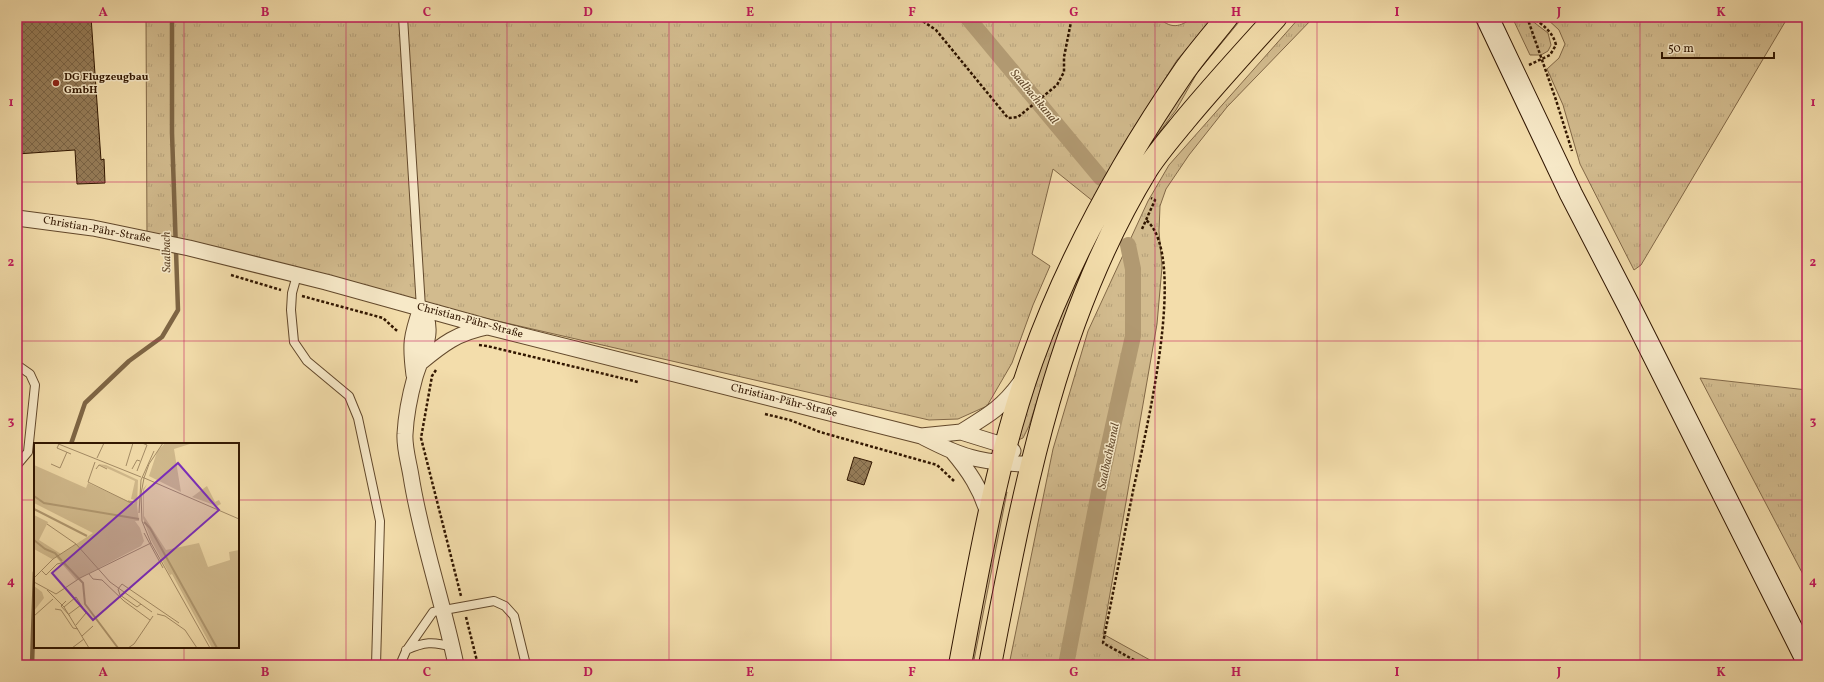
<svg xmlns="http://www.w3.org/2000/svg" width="1824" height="682" viewBox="0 0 1824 682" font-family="Vollkorn,serif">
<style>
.grass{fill:url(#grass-tufts);stroke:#826847}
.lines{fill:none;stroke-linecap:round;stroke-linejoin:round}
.stream{stroke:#7e6544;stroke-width:4.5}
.canal{stroke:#b19971;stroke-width:16}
.building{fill:url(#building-cross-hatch);stroke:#311600}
.lane-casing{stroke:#62482b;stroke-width:10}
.street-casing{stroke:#62482b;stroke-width:17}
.secondary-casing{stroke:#311600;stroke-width:24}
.primary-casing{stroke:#311600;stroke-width:24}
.path{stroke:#311600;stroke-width:2.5;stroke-dasharray:3 2;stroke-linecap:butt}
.lane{stroke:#f7e9c8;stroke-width:8}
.street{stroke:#f7e9c8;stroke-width:15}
.secondary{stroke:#f7e9c8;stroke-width:22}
.primary{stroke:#f3ddab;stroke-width:22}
.grid{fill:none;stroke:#c2185b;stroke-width:1;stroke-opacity:0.55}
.poi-dot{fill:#8f2418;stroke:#f7e9c8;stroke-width:1.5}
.labels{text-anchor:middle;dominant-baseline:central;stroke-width:3;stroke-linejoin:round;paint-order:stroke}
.poi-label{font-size:11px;font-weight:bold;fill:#311600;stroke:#f7e9c8;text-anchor:start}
.street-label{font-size:11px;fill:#311600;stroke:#f7e9c8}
.water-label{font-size:12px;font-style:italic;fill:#644a2d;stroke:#f7e9c8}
.inset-river{fill:none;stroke:#b19971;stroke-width:2}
.inset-road{fill:none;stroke:#a58d67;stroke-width:1}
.view{fill:#7b2cbf;fill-opacity:0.15;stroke:#7b2cbf;stroke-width:2}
.inset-edge{fill:none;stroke:#311600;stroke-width:2}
.neatline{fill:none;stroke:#c2185b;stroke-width:1.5}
.grid-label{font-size:13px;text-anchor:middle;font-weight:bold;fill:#c2185b}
</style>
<defs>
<pattern id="grass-tufts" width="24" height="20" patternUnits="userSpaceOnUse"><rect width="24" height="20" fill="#d2bb8e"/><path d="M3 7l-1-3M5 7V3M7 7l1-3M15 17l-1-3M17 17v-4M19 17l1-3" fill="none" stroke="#b5a079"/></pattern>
<pattern id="building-cross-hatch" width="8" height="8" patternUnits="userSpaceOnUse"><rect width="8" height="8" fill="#967d59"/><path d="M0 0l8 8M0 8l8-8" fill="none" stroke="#7b6547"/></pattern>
</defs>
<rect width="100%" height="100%" fill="#f3ddab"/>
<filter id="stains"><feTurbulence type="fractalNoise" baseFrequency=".005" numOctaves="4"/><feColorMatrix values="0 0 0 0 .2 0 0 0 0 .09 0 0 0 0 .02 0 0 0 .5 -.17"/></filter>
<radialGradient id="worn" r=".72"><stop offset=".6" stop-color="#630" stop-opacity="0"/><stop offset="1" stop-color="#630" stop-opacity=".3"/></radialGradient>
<path class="grass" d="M146,17H1158C1170,29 1180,28 1193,17H1214L1177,60L1119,151L1094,202L1053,169L1032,254L1050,266L1033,305L1012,363L987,406L958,419L929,420L297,275L147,238Z
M1241,17H1243L1197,73L1176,110L1151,143L1130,180C1160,121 1196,66 1241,17Z
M1300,17H1314L1227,107L1189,155L1166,189L1160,206L1159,231L1162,267L1157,324L1103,634L1159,665H1009L1053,449L1088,331L1148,201L1169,165Z
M1512,17H1527L1548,33L1551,45L1548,51L1541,55H1530Z
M1545,17H1788L1641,265L1634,270L1580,164L1563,105L1547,69L1559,58L1565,44L1559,30Z
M1096,238L1098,239L1042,385L1029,426L1023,438L1018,440L1037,372L1061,313Z
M1700,378L1807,390V582Z
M1004,492H1007L973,665H969Z"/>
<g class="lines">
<path class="stream" d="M71,444L85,403L129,361L162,337L178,310L172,133V17
M32,665L35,572"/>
<path class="canal" d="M967,17L1101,178
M1066,665L1102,476L1133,336V269L1128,245"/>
</g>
<path class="building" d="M17,17H91L101,160L104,159L105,183L77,184L75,150L17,154Z
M854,457L872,462L864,485L847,480Z"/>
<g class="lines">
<g class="lane-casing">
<path id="lane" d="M403,17L421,308
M297,275L292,293L291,310L294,342L307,361L349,396L358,418L380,521L376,665
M17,367H20L30,374L35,385L28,452L17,465
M406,650C424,642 433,641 452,647
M400,665L406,651L433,612L494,601L505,606L514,616L526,665"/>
</g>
<g class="street-casing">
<path id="street" d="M17,218L93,228L189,248L326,282L488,327L921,436C939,445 958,455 978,459C996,463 1013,464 1031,464
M421,308C437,329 422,354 415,377C410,395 406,415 405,434C404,447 409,463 411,476C421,540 443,601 456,665
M420,363C443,344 457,333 487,327
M414,375C410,344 411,337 421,308
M961,432C987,416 1002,408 1020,383
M921,436L961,432L1006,446L1013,451
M952,451C969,471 981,489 988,514"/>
</g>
<g class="secondary-casing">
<path id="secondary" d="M1487,17L1571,194L1630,308L1807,660"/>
</g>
<g class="primary-casing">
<path id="primary" d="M960,665C979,563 997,458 1032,360C1069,257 1123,160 1185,70C1198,52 1213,35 1227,17
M990,665C1023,495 1055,319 1147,169C1158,152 1172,136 1185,120C1214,85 1245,51 1276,17"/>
</g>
<path class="path" d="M914,17L924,22L936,30L1008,118L1018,117L1057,85L1064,72V57L1072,17
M1527,17L1556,100L1572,151
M1529,65L1550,55L1556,45C1553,32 1543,25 1532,17
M1142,229L1155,200L1151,198
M231,275L281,290
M302,296L383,318L396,330L399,331
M479,345L487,346L638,382
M436,370L432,376L421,438L461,596
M765,414L790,420L820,432L937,465L954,481
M466,617L478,665
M1143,665L1103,643C1113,593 1123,542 1133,491C1144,439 1190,256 1146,220
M1779,665L1787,662"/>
<use href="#lane" class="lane"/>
<use href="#street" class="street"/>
<use href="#secondary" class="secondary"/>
<use href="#primary" class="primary"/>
</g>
<path class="grid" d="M184,17V444M346,17V665M507,17V665M669,17V665M831,17V665M993,17V665M1155,17V665M1317,17V665M1478,17V665M1640,17V665M17,182H1807M17,341H1807M17,500H35M238,500H1807M184,647V665"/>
<circle class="poi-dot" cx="56" cy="83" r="4"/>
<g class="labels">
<g class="poi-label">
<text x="64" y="77">DG Flugzeugbau<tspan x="64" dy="13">GmbH</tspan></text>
</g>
<g class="street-label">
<text transform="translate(97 230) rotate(10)">Christian-Pähr-Straße</text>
<text transform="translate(470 321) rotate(15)">Christian-Pähr-Straße</text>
<text transform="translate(784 401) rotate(14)">Christian-Pähr-Straße</text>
</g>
<g class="water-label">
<text transform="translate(1034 97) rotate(50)">Saalbachkanal</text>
<text transform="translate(167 252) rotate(-91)">Saalbach</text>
<text transform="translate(1109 456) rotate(-78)">Saalbachkanal</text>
</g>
</g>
<g transform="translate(34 443)">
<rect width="205" height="205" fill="#f3ddab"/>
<path d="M131,0H159L140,6L147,49L115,33L123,9ZM64,21L72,22L104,37L103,63L105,78H101L106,85L110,98L107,103L42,137L22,114L18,116L0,106V72L14,79L5,97L27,111L59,90L0,60V22L52,45L54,40L100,61L101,57L97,56L101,38ZM113,41L110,47V73L132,107L165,100L174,124L196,117L195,109L205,107V205H178L138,131L136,132L117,97L109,75V46ZM173,43L181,59L185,57L187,61L183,63L158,54Z" fill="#d2bb8e"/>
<path d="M0,143L8,149L10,155L0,168Z" fill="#d2bb8e"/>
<path class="inset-river" d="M0,53L10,60L105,76M0,66L53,93M110,79L116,85L183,205M0,97L11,106L21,110L28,118M30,120L49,140L51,161L84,205"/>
<path class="inset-road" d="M22,0L107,34M129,0L115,21L110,35L107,51L108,78L117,100L176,205M25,1L23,5L37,11M63,15L70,0M61,19L54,39L97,60L100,59L94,58M17,21L26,25L33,9M92,23L99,0M62,26L65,22L73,26M98,26L103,17L106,18M103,28L113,2L108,0M108,34L205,76M105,70L107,37L120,8M13,81L42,101L76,139L118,169M110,90L129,125M7,127L12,132L23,121L31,119M55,131L59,136L68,137L90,158L116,177M0,135L19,116L42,101M0,139L22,151M13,147L30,164L55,205M22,151L46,135L117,100M32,158L27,163L36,173M107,161L103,164L86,152L84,146L88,141L145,180M30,164L42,154L47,162M21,166L27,167L39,185L44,186M35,171L47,162L52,170L42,182M123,171L131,173L151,187L163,205M0,173L19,156M48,193L59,183M38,205L50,196M94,205L100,201L119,173"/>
<path class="view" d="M144,20L185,67L59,177L18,130Z"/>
<rect width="205" height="205" class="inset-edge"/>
</g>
<rect width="1824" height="682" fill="none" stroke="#f3ddab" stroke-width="44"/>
<path d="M1662 52v6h112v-6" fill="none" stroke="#311600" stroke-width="2"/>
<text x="1668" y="52" font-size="12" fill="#311600" stroke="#f7e9c8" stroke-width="3" paint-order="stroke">50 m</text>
<rect x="22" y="22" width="1780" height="638" class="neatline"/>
<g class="grid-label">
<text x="103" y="16">A</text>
<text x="265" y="16">B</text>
<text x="427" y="16">C</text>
<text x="588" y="16">D</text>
<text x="750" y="16">E</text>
<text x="912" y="16">F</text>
<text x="1074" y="16">G</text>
<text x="1236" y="16">H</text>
<text x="1397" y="16">I</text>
<text x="1559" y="16">J</text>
<text x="1721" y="16">K</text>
<text x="11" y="106">1</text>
<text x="1813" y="106">1</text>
<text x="11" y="266">2</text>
<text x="1813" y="266">2</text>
<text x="11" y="425">3</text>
<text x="1813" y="425">3</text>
<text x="11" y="585">4</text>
<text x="1813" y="585">4</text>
<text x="103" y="676">A</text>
<text x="265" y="676">B</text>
<text x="427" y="676">C</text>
<text x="588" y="676">D</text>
<text x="750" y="676">E</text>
<text x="912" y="676">F</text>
<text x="1074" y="676">G</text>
<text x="1236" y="676">H</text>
<text x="1397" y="676">I</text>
<text x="1559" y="676">J</text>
<text x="1721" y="676">K</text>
</g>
<rect width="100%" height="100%" filter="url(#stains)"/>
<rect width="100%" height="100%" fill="url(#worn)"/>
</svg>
